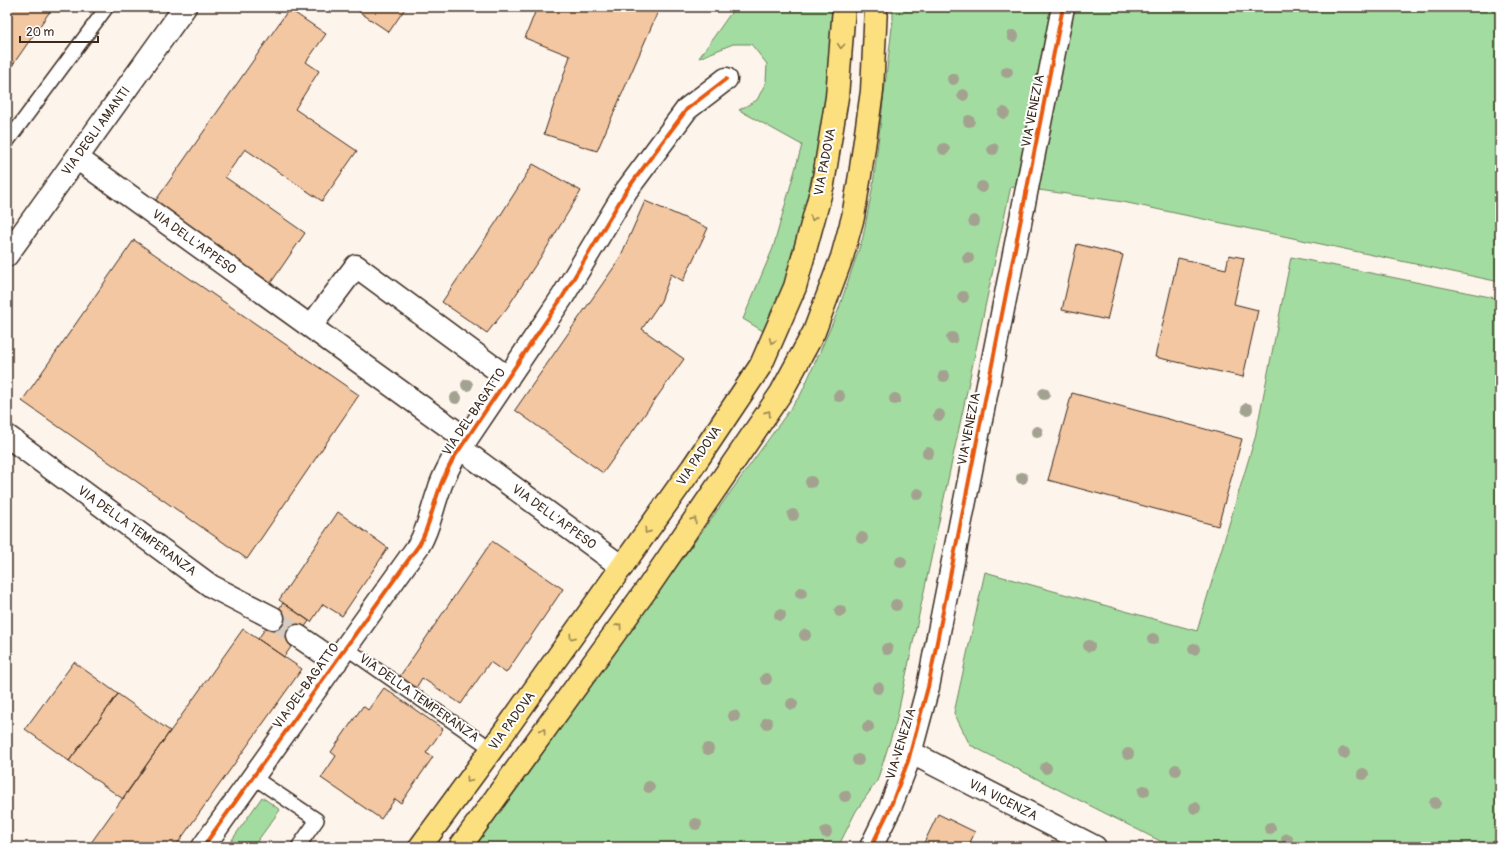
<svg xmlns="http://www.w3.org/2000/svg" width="1507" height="854" viewBox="0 0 1507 854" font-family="Pangolin,sans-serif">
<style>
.green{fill:#a3dca0;stroke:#6f835f}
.building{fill:#f3c7a2;stroke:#3b2a1e}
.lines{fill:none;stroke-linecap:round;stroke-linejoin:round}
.minor-tunnel{stroke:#d6ccc3;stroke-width:22;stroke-dasharray:22 11;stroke-linecap:butt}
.service-casing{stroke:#3b2a1e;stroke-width:16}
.minor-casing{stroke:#3b2a1e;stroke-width:25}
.tertiary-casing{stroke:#3b2a1e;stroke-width:25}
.primary-casing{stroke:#3b2a1e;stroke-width:25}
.service{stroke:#fff;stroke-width:13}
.minor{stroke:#fff;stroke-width:22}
.tertiary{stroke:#fff;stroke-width:22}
.primary{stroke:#fce080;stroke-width:22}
.cycleway-casing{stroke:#fff;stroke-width:6}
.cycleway{stroke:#e8590c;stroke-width:4}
.tree{fill:#a3a290}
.oneway{stroke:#9c854f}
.labels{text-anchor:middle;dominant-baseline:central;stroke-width:4;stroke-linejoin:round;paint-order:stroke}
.street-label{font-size:13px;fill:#3b2a1e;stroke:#fff}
</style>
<rect width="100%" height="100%" fill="#fdf4ec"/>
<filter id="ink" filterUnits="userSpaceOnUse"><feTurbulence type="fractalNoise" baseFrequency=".025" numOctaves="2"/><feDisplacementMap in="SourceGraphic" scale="8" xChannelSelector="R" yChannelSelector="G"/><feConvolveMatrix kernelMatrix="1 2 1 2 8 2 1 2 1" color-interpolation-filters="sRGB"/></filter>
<g filter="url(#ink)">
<path class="green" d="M735,7H832L833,29L823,123L801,227L786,281L763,331L743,319L773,248L802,145L739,110L757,100L766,82L767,64L751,44H733L699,58Z
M893,7H1500V282L1123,202L1011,186L896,722L877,781L856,811L838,847H475L801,394L838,311L863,237L873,185L893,19Z
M1291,257L1500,299V847H1172L970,745L954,713L985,572L1197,631L1255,438Z
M262,797L280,810L253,847H227Z"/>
<path class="building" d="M7,7H53L7,73Z
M352,7H406L389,32Z
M537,7H660L597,151L544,134L570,56L525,38Z
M289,9L326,34L306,62L319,71L295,109L357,151L322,201L245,149L225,177L305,233L270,284L154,203Z
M533,164L581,191L546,249L507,308L487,333L442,302L495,224Z
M645,201L708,228L683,281L671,274L661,301L642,329L684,359L603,473L515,410L619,260Z
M134,240L359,395L247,559L22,401Z
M1077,244L1123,255L1107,320L1062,310Z
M1229,255L1244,258L1234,304L1258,310L1243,377L1155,357L1178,258L1226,269Z
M1072,393L1242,439L1218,526L1048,480Z
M338,512L388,548L342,616L323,604L311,622L279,600Z
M492,541L563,589L506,673L490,662L461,704L422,678L416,688L400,676Z
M283,603L309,621L284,657L258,639Z
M243,629L302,669L175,847H88Z
M74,662L118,694L69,761L25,729Z
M384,688L443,729L426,753L433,757L401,803L395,799L381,819L321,778L336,756L331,752L363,706L368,710Z
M118,694L170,731L123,799L69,761Z
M938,814L975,832L968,847H922Z"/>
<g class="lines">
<path class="minor-tunnel" d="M273,618L298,636"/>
<g class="service-casing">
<path id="service" d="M7,142L107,7
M346,648L492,749
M253,777L317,820L298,847"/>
</g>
<g class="minor-casing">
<path id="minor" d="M77,158L466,439
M7,255L185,7
M311,326L356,266L508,378
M7,436L211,586L273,618
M460,448L622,567
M298,636L336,662
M203,847L419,545C429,528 432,509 439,490C442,479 448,469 453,459L563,296L626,191L687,109L726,79"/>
</g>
<g class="tertiary-casing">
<path id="tertiary" d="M910,752L1095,847
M871,847L890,808L908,761L928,687L1063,7"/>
</g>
<g class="primary-casing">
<path id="primary" d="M420,847L492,749L692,468L761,365L795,287L823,184L837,97L844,7
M460,847L649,586L781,393L814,332L842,257L853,217L860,175L872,91L876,7"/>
</g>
<use href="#service" class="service"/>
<use href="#minor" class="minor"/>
<use href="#tertiary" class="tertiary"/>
<use href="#primary" class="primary"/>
<g class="cycleway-casing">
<path id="cycleway" d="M203,847L419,545C429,528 432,509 439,490C442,479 448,469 453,459L563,296L626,191L687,109L726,79
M871,847L890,808L908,761L928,687L1063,7"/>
</g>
<use href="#cycleway" class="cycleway"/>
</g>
<g class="tree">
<circle cx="1013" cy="36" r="6"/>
<circle cx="1007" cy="72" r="6"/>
<circle cx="953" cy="79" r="6"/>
<circle cx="963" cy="95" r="6"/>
<circle cx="1004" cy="113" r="6"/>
<circle cx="969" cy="121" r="6"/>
<circle cx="944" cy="149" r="6"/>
<circle cx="993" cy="149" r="6"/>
<circle cx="982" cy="187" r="6"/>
<circle cx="974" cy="221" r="6"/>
<circle cx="968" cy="258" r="6"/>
<circle cx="963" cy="297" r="6"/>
<circle cx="952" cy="338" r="6"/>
<circle cx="944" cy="376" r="6"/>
<circle cx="467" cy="385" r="6"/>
<circle cx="1044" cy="394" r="6"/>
<circle cx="839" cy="396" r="6"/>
<circle cx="456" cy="398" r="6"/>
<circle cx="895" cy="399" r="6"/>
<circle cx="1247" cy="409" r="6"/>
<circle cx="939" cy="415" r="6"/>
<circle cx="1037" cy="432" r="6"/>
<circle cx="928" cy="453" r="6"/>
<circle cx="1022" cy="478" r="6"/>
<circle cx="811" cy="482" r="6"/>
<circle cx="918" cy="494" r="6"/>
<circle cx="793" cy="515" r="6"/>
<circle cx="862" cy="538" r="6"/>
<circle cx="901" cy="562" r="6"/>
<circle cx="801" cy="593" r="6"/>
<circle cx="896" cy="605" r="6"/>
<circle cx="840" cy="611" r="6"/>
<circle cx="780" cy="615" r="6"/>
<circle cx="805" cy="635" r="6"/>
<circle cx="1153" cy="639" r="6"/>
<circle cx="1089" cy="646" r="6"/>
<circle cx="887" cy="649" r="6"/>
<circle cx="1194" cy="649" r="6"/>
<circle cx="766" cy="679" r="6"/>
<circle cx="878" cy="688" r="6"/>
<circle cx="792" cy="704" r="6"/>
<circle cx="734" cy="716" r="6"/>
<circle cx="767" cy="723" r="6"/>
<circle cx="868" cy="727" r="6"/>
<circle cx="708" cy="749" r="6"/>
<circle cx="1344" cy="753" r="6"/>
<circle cx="1128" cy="754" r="6"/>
<circle cx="858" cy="760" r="6"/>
<circle cx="1046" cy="768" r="6"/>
<circle cx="1176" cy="770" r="6"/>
<circle cx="1363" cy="774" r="6"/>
<circle cx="649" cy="787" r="6"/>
<circle cx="1144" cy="791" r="6"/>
<circle cx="845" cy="796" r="6"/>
<circle cx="1435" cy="803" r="6"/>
<circle cx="1195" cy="808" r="6"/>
<circle cx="696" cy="824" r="6"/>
<circle cx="1270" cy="828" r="6"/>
<circle cx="826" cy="832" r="6"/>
<circle cx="1287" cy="839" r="6"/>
</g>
<defs><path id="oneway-chevron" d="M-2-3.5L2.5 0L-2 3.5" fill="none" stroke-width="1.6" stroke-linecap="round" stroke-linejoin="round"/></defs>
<g class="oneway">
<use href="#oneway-chevron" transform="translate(841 46) rotate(95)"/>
<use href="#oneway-chevron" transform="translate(813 218) rotate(105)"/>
<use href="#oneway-chevron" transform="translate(772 341) rotate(113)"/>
<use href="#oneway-chevron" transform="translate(768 413) rotate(-55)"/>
<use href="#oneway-chevron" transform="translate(694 520) rotate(-55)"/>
<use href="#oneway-chevron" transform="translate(647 531) rotate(125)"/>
<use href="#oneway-chevron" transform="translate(619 626) rotate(-54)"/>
<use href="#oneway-chevron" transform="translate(572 637) rotate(125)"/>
<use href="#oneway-chevron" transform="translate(543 731) rotate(-54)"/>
<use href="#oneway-chevron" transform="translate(469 780) rotate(126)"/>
</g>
</g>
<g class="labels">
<g class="street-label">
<text transform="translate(1033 111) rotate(-79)">VIA VENEZIA</text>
<text transform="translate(96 131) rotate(-54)">VIA DEGLI AMANTI</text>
<text transform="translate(825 162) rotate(-79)">VIA PADOVA</text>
<text transform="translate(194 242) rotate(36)">VIA DELL'APPESO</text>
<text transform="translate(474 412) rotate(-56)">VIA DEL BAGATTO</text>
<text transform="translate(969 429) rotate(-79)">VIA VENEZIA</text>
<text transform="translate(699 456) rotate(-56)">VIA PADOVA</text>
<text transform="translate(554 517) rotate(36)">VIA DELL'APPESO</text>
<text transform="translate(137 531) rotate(36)">VIA DELLA TEMPERANZA</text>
<text transform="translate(306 686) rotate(-54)">VIA DEL BAGATTO</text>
<text transform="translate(419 698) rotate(35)">VIA DELLA TEMPERANZA</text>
<text transform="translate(512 721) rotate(-54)">VIA PADOVA</text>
<text transform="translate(901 744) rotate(-73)">VIA VENEZIA</text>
<text transform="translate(1003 800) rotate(27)">VIA VICENZA</text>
</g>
</g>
<rect width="1507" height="854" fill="none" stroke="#fff" stroke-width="24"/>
<rect x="12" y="12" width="1483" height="830" fill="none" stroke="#3b2a1e" stroke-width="1.5" filter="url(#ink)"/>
<path d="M20 36v6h78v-6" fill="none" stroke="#3b2a1e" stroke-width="2"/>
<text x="26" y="36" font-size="12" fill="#3b2a1e" stroke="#ffffff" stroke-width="3" paint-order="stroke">20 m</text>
</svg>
